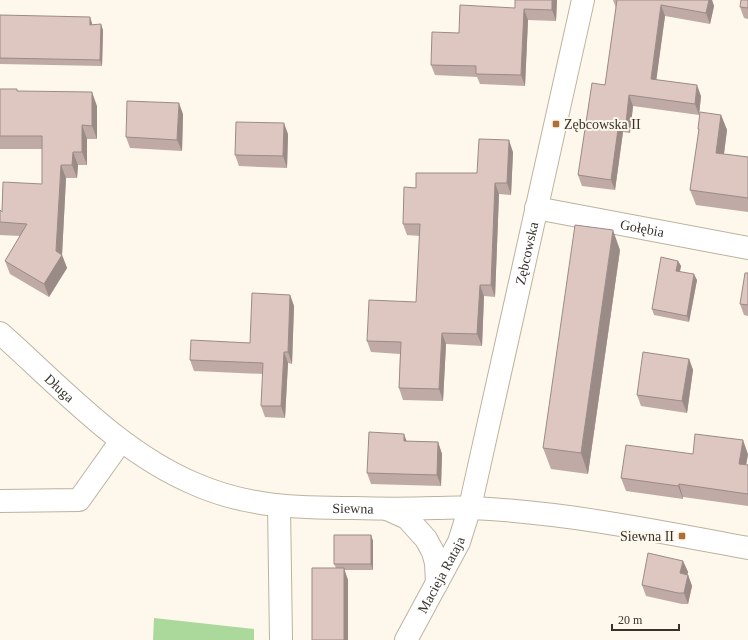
<svg xmlns="http://www.w3.org/2000/svg" width="748" height="640" viewBox="0 0 748 640" font-family="Georgia,serif">
<style>
.green{fill:#abd99c}
.lines{fill:none;stroke-linecap:round;stroke-linejoin:round}
.street-casing{stroke:#bdb2a0;stroke-width:24}
.secondary-casing{stroke:#bdb2a0;stroke-width:24}
.street{stroke:#fff;stroke-width:22}
.secondary{stroke:#fff;stroke-width:22}
.wall{fill:#bfaaa6}
.shaded-wall{fill:#9b8b87}
.building{fill:#dec6c1;stroke:#9b8b87}
.poi-dot{fill:#ae7035;stroke:#fef7eb;stroke-width:1.5}
.labels{text-anchor:middle;dominant-baseline:central;stroke-width:4;stroke-linejoin:round;paint-order:stroke}
.poi-label{font-size:14px;fill:#37332c;stroke:#fef7eb;text-anchor:start}
.street-label{font-size:14px;fill:#37332c;stroke:#fef7eb}
</style>
<rect width="100%" height="100%" fill="#fef7eb"/>
<path class="green" d="M154,618L254,629V640H153Z"/>
<g class="lines">
<g class="street-casing">
<g id="street">
<path id="s1" d="M536,208L748,248"/>
<path d="M0,501L79,500L121,441"/>
<path d="M279,506L281,640"/>
<path d="M387,509L407,518L426,539L433,552L436,563L437,583"/>
<path id="s2" d="M406,640L459,542L470,507L583,0"/>
</g>
</g>
<g class="secondary-casing">
<g id="secondary">
<path id="s3" d="M0,333C61,387 119,452 195,484C247,507 298,508 354,508C381,509 408,509 435,508C447,508 459,507 471,508C564,512 657,531 748,548"/>
</g>
</g>
<use href="#street" class="street"/>
<use href="#secondary" class="secondary"/>
</g>
<path class="wall" d="M515,0H557L556,21L528,20L525,86L480,84L477,77L435,75L431,65L459,33L515,8Z
M613,0H712L714,6L710,24L665,16L656,79L701,96L699,115L633,106L630,133L623,132L615,190L582,186L578,175L605,85L616,8Z
M748,0V19L744,18L740,7Z
M0,15L92,23V25L103,30L102,66L0,64Z
M0,89L97,106V139H87V165H78L77,178H66L62,255L67,268L49,297L10,274L5,261L20,236L0,235V210L2,212L42,184V149H0Z
M183,114L182,151L130,148L126,137Z
M721,115L727,130L724,154L748,157V212L696,205L690,190L699,131L698,129Z
M288,134L287,168L239,166L235,155Z
M513,152L511,195L499,194L495,297L484,296L482,346L446,344L443,401L403,400L399,388L400,354L371,352L367,341L416,302L420,236L407,235L403,224L416,188L477,173Z
M620,250L588,474L551,469L543,448Z
M678,261L681,266L680,271L697,280L689,322L654,315L652,309Z
M748,273V316L744,315L740,304Z
M290,295L294,306L292,364L288,363L285,418L265,417L261,406L263,374L194,371L190,360L250,343Z
M689,359L693,370L687,413L641,406L637,395Z
M407,441L438,442L442,454L441,486L371,484L367,473Z
M693,454H748L746,465H748V506L683,497V499L626,491L621,478Z
M371,535L373,541V570H344L348,580V640H312L336,568L334,564Z
M683,561L688,572L687,574L688,575L692,586L688,604H682L646,596L642,585Z"/>
<path class="shaded-wall" d="M552,0H557L556,21L552,10Z
M709,0H712L714,6L710,24L706,13Z
M661,5L665,16L655,90L651,79Z
M524,9L528,20L525,86L521,75Z
M90,17L92,23V30L90,25Z
M101,24L103,30L102,66L100,60Z
M697,85L701,96L699,115L695,104Z
M92,92L97,106V139L92,126Z
M629,95L633,106L630,133L626,123Z
M179,103L183,114L182,151L177,140Z
M721,115L727,130L722,168L716,153Z
M619,122L623,132L615,190L611,180Z
M284,123L288,134L287,168L283,156Z
M82,125L87,139V165L82,152Z
M509,140L513,152L511,195L507,183Z
M73,152L78,165L77,178L72,165Z
M61,165L66,178L62,255L67,268L49,297L44,284L56,251Z
M495,183L499,194L495,297L491,285Z
M613,230L620,250L588,474L581,453Z
M678,261L681,266L679,276L676,271Z
M694,274L697,280L689,322L687,316Z
M480,285L484,296L482,346L477,334Z
M290,295L294,306L292,364L288,352Z
M442,333L446,344L443,401L439,389Z
M284,352L288,363L285,418L281,406Z
M689,359L693,370L687,413L682,401Z
M404,434L408,445L404,441Z
M743,440L748,454L744,477L739,464Z
M438,442L442,454L441,486L437,475Z
M679,484L683,497V499L678,486Z
M371,535L373,541V570L371,564Z
M683,561L688,572L685,585L680,573Z
M344,568L348,580V640H344Z
M688,575L692,586L688,604L684,593Z"/>
<path class="building" d="M515,0H552V10L524,9L521,75L476,74V66L431,65L432,32L459,33L460,5L515,8Z
M617,0H709L706,13L661,5L651,79L697,85L695,104L629,95L626,123L619,122L611,180L578,175L592,83L605,85Z
M741,0H748V8L740,7Z
M0,15L90,17V25L101,24L100,60L0,58Z
M0,89H17V91L92,92V126L82,125V152H73L72,165H61L56,251L62,255L44,284L5,261L27,224L0,222V210L2,212L3,182L42,184V136H0Z
M127,101L179,103L177,140L126,137Z
M700,112L721,115L716,153L748,157V198L690,190L699,129H698Z
M236,122L284,123L283,156L235,155Z
M479,139L509,140L507,183H495L491,285H480L477,334L442,333L439,389L399,388L401,342L367,341L369,300L416,302L420,224H403L404,187L416,188V173H477Z
M575,225L613,230L581,453L543,448Z
M661,257L678,261L676,271L694,274L687,316L652,309Z
M745,273H748V305L740,304Z
M252,293L290,295L288,352H284L281,406H261L263,363L190,360L191,340L250,343Z
M643,352L689,359L682,401L637,395Z
M369,432L404,434V441L438,442L437,475L367,473Z
M695,434L743,440L739,464L748,465V494L679,484L678,486L621,478L626,445L693,454Z
M334,535H371V564H334Z
M648,553L683,561L680,573L688,575L684,593H678L642,585Z
M312,568H344V640H312Z"/>
<g class="poi-dot">
<rect x="552" y="120" width="8" height="8" rx="2"/>
<rect x="678" y="532" width="8" height="8" rx="2"/>
</g>
<g class="labels">
<g class="poi-label">
<text x="564" y="124">Zębcowska II</text>
<text x="674" y="536" text-anchor="end">Siewna II</text>
</g>
<g class="street-label">
<text stroke="none"><textPath href="#s1" startOffset="108">Gołębia</textPath></text>
<text stroke="none"><textPath href="#s2" startOffset="408">Zębcowska</textPath></text>
<text stroke="none"><textPath href="#s3" startOffset="81">Długa</textPath></text>
<text stroke="none"><textPath href="#s3" startOffset="409">Siewna</textPath></text>
<text stroke="none"><textPath href="#s2" startOffset="74">Macieja Rataja</textPath></text>
</g>
</g>
<path d="M612 624v6h67v-6" fill="none" stroke="#37332c" stroke-width="2"/>
<text x="618" y="624" font-size="12" fill="#37332c" stroke="#fef7eb" stroke-width="3" paint-order="stroke">20 m</text>
</svg>
